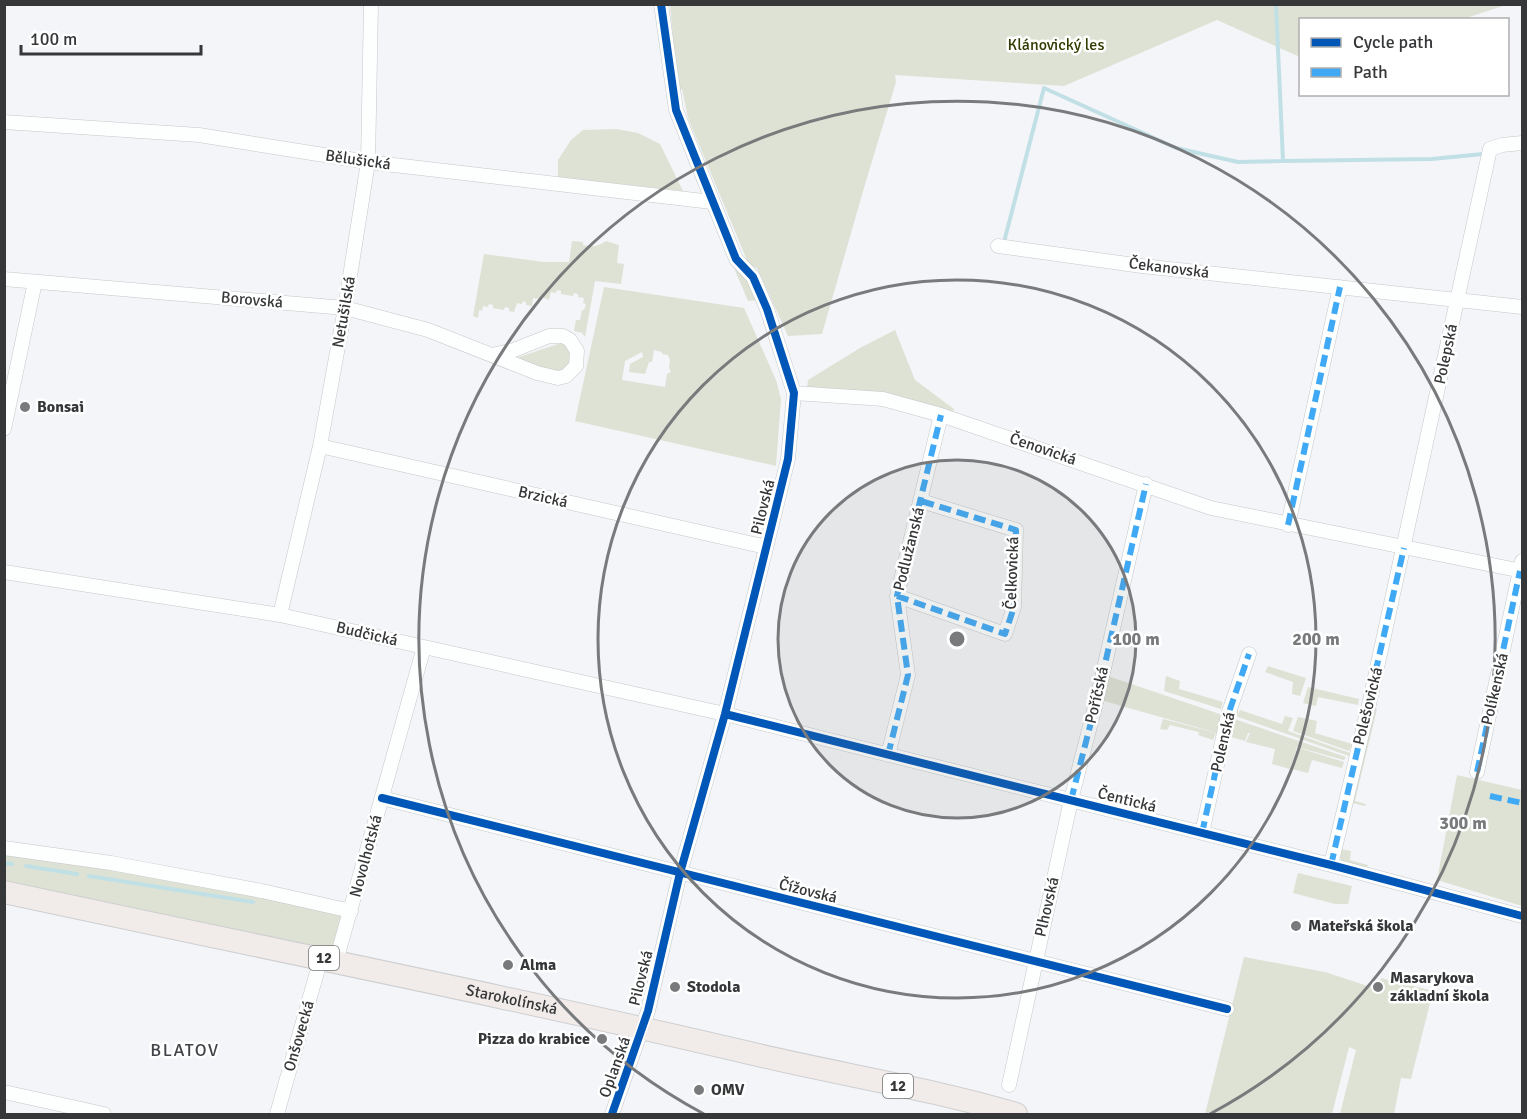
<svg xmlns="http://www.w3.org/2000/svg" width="1527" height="1119" viewBox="0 0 1527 1119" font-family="Signika,sans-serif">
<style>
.green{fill:#dde2d4;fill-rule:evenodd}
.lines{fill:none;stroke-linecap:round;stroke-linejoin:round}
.stream{stroke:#c1e0e6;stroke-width:4}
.minor-casing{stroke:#c5c7c9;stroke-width:15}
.primary-casing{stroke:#cfcfd1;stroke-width:24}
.minor{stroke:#fdfefe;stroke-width:14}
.primary{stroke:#f1ebe9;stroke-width:22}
.quiet{stroke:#3fa9f5;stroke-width:6;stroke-dasharray:12 6;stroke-linecap:butt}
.cycleway-casing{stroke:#fff;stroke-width:11}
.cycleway{stroke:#0057b8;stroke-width:8}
.ring{fill:none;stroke:#787a7c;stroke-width:3}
.poi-dot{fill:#787a7c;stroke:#fff;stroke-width:2}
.labels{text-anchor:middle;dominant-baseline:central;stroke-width:5;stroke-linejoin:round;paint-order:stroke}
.shield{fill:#fff;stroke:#727374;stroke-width:1.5}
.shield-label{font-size:15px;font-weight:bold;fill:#363739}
.park-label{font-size:16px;fill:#323a00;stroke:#fff}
.street-label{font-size:16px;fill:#363739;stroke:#fff}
.poi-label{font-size:16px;font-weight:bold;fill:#363739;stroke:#fff;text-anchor:start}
.neighbourhood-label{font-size:18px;letter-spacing:1.5px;fill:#414448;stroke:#fff}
.centre{fill:#787a7c;stroke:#fff;stroke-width:3}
.ring-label{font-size:18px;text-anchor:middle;font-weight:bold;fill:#787a7c;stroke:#fff;stroke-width:5;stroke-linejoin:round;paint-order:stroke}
</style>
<rect width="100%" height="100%" fill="#f3f5f8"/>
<path class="green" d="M670,5H1506L1463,19L1300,20V57L1217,20L1064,86L895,75L896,82L866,181L822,334L788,336L757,268L749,265L688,118L682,89L678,90Z
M616,129L638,133L660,144L683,191L558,177V160L571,140L583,130Z
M572,241L583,242V245C593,247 597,247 606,241L619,245L617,263L624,264L621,284L595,281L585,337L582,333L574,331L576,320H580L582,310H584L586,304L583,303L584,298L578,297V294L574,293L573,296L561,294V291L557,290L556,293L551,292L549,300L540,296L539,299L533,298L532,306L526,305V302L523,301L522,304L517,303L514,312L509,311V308L505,307L504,310L493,308V305L489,304L488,307L483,306L482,311L479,310L478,318L473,316L484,254L544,262H569Z
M734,268L750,284L757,300L748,301Z
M604,287L744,308L776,380L781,399L776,466L575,421ZM654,350L662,352V354L668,355L670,360L669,367L671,372L667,374L665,387L622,380L625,361L642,352L643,357L630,364L629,372L645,374L649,362H652Z
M895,330L915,380L954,409L952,413L807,389L808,380L860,348Z
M561,343C573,347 572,354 572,365L557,373L516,358Z
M1268,666L1306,678L1300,696L1292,694L1293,682L1265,672Z
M1102,674L1346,757L1344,760L1297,747L1290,769L1272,764L1275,749L1246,742L1250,733H1248L1245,741L1097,699Z
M1166,676L1180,681L1179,689L1223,702L1221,709L1164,691Z
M1308,687L1359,699L1358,705L1318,697L1316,706L1303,703Z
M1238,706V714L1240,710L1282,724L1285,716L1293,718L1288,731L1350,753L1349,756L1230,714Z
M1374,708L1377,709L1355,801L1366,804L1365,806L1352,803Z
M1298,717L1317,721L1315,733L1352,744L1349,751L1293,731Z
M1163,719L1216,733L1213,740L1198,735L1199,732L1170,725L1167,730L1160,729Z
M1299,748L1344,762L1342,768L1312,760L1308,773L1292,769Z
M1457,775L1522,790V906L1437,880Z
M5,848L351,911L336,961L5,891Z
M1341,849L1351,851L1350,860L1368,865L1367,867L1342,861L1340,857Z
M1298,873L1352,886L1348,904H1335L1293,893Z
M1244,957L1325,972L1377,989L1381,978L1433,991L1411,1079L1401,1078L1394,1114H1340L1356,1050L1349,1047L1332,1114H1205Z"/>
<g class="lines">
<path class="stream" d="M1276,4L1283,161L1432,159L1483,154
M1004,242L1044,88L1176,148L1238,162L1283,161
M4,863L12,864
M26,866L77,874
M89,876L253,902"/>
<g class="minor-casing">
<path id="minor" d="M4,122L199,135L368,162L712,202
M998,246L1142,266L1522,307
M4,279L345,308L428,330L537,373L558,378L566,376L576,366L577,351L570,340L563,336H549L514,350L492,355
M794,393L883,399L941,415L1211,508L1522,571
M4,429L35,282
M320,446L766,547
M1288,525L1340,287
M4,572L280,615L725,714L1331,865L1522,916
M897,596L1005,634L1014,607L1016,530L921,501
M280,615L320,446L345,308L368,162L371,4
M888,755L908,675L897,596L941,415
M1477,772L1522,561
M382,798L1227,1009
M1202,833L1228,715L1249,654
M4,848L111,863L262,891L351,911
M1331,865L1370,700L1490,149L1502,145L1522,143
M336,961L424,647
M1009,1085L1071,800L1097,699L1146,484
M4,1092L104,1114
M277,1114L321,958
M612,1114L648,1011L680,873L725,714L788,459L794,393L767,309L753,277L736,259L676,110L661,4"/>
</g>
<g class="primary-casing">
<g id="primary">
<path id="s1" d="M4,892C255,946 507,996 758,1055C843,1075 932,1089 1016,1114"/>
</g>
</g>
<use href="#minor" class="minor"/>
<use href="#primary" class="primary"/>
<path class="quiet" d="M1288,525L1340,287
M897,596L1005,634L1014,607L1016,530L921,501
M888,755L908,675L897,596L941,415
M1477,772L1520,571
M1490,796L1522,803
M1071,800L1097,699L1146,484
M1202,833L1228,715L1249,654
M1331,865L1404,548"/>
<g class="cycleway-casing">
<path id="cycleway" d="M725,714L1331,865L1522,916
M382,798L1227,1009
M612,1114L648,1011L680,873L725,714L788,459L794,393L767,309L753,277L736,259L676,110L661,4"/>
</g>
<use href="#cycleway" class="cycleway"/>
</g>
<circle cx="957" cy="639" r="179" fill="#787a7c" fill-opacity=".12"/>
<g class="ring">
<circle cx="957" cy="639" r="179"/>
<circle cx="957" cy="639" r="359"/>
<path d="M704 1114A538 538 0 1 1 1210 1114"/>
</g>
<g class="poi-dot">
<circle cx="25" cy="407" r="6"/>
<circle cx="1296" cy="926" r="6"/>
<circle cx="508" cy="965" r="6"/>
<circle cx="675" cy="987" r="6"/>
<circle cx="1378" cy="987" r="6"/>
<circle cx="602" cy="1039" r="6"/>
<circle cx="699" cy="1090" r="6"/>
</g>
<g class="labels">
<g class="shield">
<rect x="309" y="946" width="30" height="24" rx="4.5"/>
<rect x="883" y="1074" width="30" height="24" rx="4.5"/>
</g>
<g class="shield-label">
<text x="324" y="958">12</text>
<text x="898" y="1086">12</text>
</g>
<g class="park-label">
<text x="1056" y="45">Klánovický les</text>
</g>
<g class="street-label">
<text transform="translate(358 160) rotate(8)">Bělušická</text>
<text transform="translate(1169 268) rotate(7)">Čekanovská</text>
<text transform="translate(252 300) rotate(5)">Borovská</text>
<text transform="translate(344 312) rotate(-80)">Netušilská</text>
<text transform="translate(1446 354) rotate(-78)">Polepská</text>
<text transform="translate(1043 449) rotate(19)">Čenovická</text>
<text transform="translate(543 497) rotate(13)">Brzická</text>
<text transform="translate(763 507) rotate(-76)">Pilovská</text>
<text transform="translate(909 549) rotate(-76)">Podlužanská</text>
<text transform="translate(1012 573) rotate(-88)">Čelkovická</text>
<text transform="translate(367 634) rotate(13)">Budčická</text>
<text transform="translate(1495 689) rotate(-77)">Políkenská</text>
<text transform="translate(1097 695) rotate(-77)">Poříčská</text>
<text transform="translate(1368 706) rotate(-76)">Polešovická</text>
<text transform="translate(1223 742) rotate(-77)">Polenská</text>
<text transform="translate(1127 800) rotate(14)">Čentická</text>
<text transform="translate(366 856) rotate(-75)">Novolhotská</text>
<text transform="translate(808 891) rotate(14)">Čížovská</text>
<text transform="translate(1047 907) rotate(-77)">Plhovská</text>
<text transform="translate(641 978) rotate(-76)">Pilovská</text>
<text stroke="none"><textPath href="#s1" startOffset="519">Starokolínská</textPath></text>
<text transform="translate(299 1036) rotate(-74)">Onšovecká</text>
<text transform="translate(615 1067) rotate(-70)">Oplanská</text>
</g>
<g class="poi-label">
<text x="37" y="407">Bonsai</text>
<text x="1308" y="926">Mateřská škola</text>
<text x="520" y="965">Alma</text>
<text x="1390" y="978">Masarykova<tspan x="1390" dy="18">základní škola</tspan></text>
<text x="687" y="987">Stodola</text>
<text x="590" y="1039" text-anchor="end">Pizza do krabice</text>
<text x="711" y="1090">OMV</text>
</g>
<g class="neighbourhood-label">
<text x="185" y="1050">BLATOV</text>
</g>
</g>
<circle cx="957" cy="639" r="9" class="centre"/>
<g class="ring-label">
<text x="1136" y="645">100 m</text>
<text x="1316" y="645">200 m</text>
<text x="1463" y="829">300 m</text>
</g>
<rect width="1527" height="1119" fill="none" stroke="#363739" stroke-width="12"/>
<rect x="1299" y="18" width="210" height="78" fill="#ffffff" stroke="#afafb0" stroke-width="1.5"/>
<rect x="1311" y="38" width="30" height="9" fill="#0057b8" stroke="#afafb0" stroke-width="1.5"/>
<text x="1353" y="48" font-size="18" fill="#363739">Cycle path</text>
<rect x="1311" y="68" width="30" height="9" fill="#3fa9f5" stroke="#afafb0" stroke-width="1.5"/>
<text x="1353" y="78" font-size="18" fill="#363739">Path</text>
<path d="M21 45v9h180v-9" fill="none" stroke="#363739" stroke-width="3"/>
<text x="30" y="45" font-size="18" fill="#363739" stroke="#ffffff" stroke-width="4.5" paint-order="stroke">100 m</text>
</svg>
